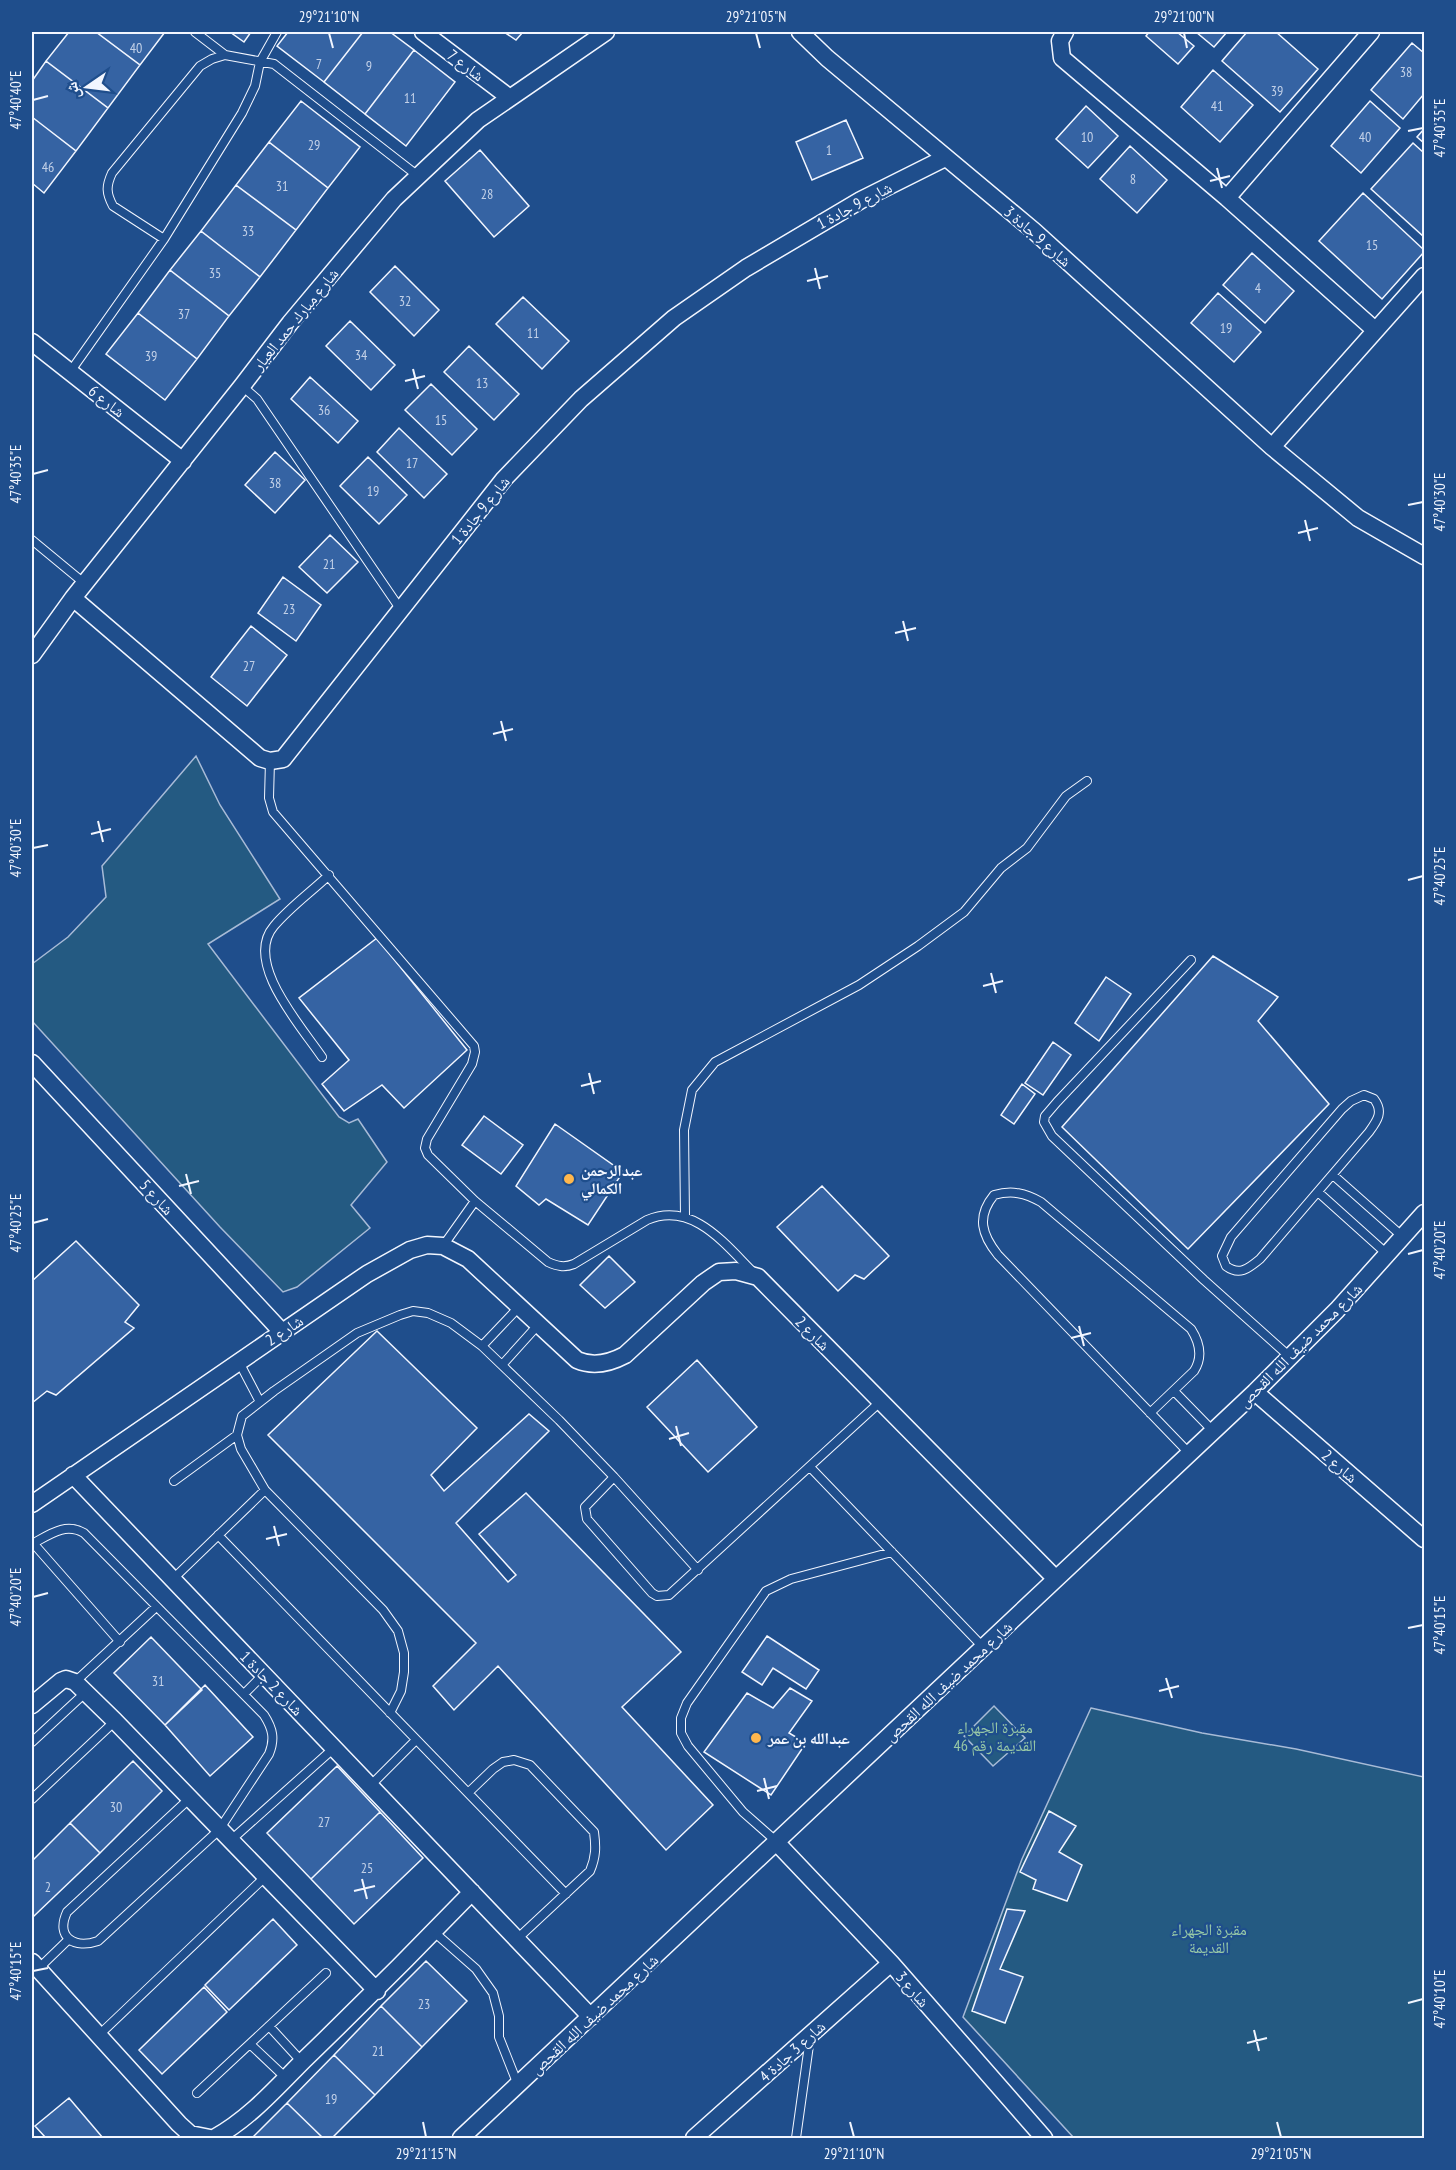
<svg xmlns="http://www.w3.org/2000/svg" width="1456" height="2170" viewBox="0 0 1456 2170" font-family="'PT Sans Narrow','Noto Naskh Arabic',sans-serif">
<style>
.green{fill:#245a82;stroke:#a8bbd7;stroke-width:1.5}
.building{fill:#3563a3;stroke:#f2f6ff;stroke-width:1.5}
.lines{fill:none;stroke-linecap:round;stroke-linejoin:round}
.lane-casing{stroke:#f2f6ff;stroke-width:10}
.street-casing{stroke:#f2f6ff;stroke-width:19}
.lane{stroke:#1f4e8c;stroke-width:8}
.street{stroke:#1f4e8c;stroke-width:16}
.ticks{fill:none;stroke:#f2f6ff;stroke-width:2}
.poi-dot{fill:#ffb74d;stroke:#1f4e8c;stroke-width:2}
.labels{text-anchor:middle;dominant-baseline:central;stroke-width:4.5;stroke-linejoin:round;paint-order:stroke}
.number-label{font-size:14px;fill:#c3d1e8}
.street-label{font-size:16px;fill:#f2f6ff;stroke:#1f4e8c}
.poi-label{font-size:16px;font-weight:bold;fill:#f2f6ff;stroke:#1f4e8c;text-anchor:start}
.park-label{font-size:16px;fill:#97c8a6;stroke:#1f4e8c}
.neatline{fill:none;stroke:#f2f6ff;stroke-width:2}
.ticks-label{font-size:15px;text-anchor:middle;fill:#f2f6ff}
</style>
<rect width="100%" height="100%" fill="#1f4e8c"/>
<path class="green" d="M196,756L220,805L280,899L208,944L339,1117L349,1123L358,1119L387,1162L351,1205L370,1228L297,1287L283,1292L220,1227L32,1021V964L68,937L106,897L102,866Z
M994,1706L1025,1738L993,1766L964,1736Z
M1091,1708L1202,1733L1296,1749L1424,1777V2138H1074L963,2017L1022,1859Z"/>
<path class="building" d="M69,32H96L140,65L108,108L46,61Z
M96,32H165L140,65Z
M230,32H251L244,42Z
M288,32H363L324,82L277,46Z
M363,32H390L414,50L365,114L324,82Z
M504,32H523L516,40Z
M1149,32H1177L1194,46L1178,64L1146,36Z
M1196,32H1227L1214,47Z
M1247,32H1276L1318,69L1280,112L1222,61Z
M1412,43L1424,53V94L1403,119L1371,90Z
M414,50L455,82L406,146L365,114Z
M46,61L108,108L76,151L32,117V81Z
M1213,70L1253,105L1220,142L1181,107Z
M301,101L360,147L328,188L269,142Z
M1370,101L1400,128L1361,173L1331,146Z
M1086,106L1118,136L1088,168L1056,139Z
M32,117L76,151L44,193L32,183Z
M846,120L863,158L812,180L796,142Z
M1424,129V143L1417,137Z
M269,142L328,188L296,230L236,185Z
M1413,143L1424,153L1423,236L1371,189Z
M1130,146L1167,180L1137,213L1100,179Z
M480,150L529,206L494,237L445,181Z
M236,185L296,230L260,277L201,231Z
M1363,193L1424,250V252L1382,299L1319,241Z
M201,231L260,277L229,316L170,270Z
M1252,253L1294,291L1265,323L1223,285Z
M395,266L439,310L414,336L370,292Z
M170,270L229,316L197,359L138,313Z
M1218,293L1261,332L1234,362L1191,323Z
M523,297L569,341L542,369L496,324Z
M138,313L197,359L165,400L106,354Z
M350,321L395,365L371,390L326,346Z
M469,346L519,394L494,420L444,372Z
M310,377L358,421L338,443L291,399Z
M431,384L477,429L452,455L405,410Z
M399,428L447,474L424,498L377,452Z
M275,452L305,480L275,513L245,485Z
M368,457L407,495L379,524L340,486Z
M330,535L358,562L327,593L299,567Z
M283,577L321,605L296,641L258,613Z
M251,626L287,655L247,706L211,677Z
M377,938L467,1050L404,1108L382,1085L344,1111L322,1084L349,1060L299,998Z
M1213,956L1278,997L1258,1021L1329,1104L1188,1249L1062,1127Z
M1106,977L1131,994L1099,1041L1075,1023Z
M1053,1042L1071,1055L1043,1095L1025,1083Z
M1022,1084L1035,1094L1014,1124L1001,1115Z
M484,1116L523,1145L501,1174L462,1145Z
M555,1124L623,1172L588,1225L546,1199L539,1205L516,1186Z
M822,1186L889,1256L864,1279L855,1275L838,1291L777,1227Z
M76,1241L139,1305L125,1322L134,1328L56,1395L47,1391L32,1403V1281Z
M609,1256L635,1282L605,1308L580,1285Z
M377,1331L477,1428L431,1475L444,1491L529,1414L549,1431L456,1523L508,1582L516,1575L479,1534L526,1493L681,1652L622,1707L713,1805L666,1850L498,1666L454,1710L433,1686L476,1643L268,1435Z
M697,1360L757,1427L708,1472L647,1407Z
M767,1636L819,1670L806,1689L773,1668L762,1685L742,1672Z
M151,1637L202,1690L165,1725L114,1673Z
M205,1685L253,1737L210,1776L165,1725Z
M790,1688L812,1701L789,1733L806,1743L771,1795L704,1752L747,1693L773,1708Z
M133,1761L162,1791L100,1853L70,1823Z
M337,1766L380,1812L311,1879L267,1833Z
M1049,1811L1076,1826L1059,1852L1082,1865L1067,1901L1033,1889L1036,1880L1020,1872Z
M380,1812L423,1858L354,1924L311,1879Z
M70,1823L100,1853L34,1916L32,1914V1861Z
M1007,1909L1025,1911L1000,1969L1023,1977L1005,2023L972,2011Z
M273,1919L297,1945L229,2010L205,1985Z
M426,1961L467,2001L422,2047L381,2006Z
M204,1987L227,2012L162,2074L139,2050Z
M381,2006L422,2047L375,2095L334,2055Z
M334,2055L375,2095L332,2138H323L287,2103Z
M69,2098L103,2138H46L35,2126Z
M287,2103L323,2138H252Z"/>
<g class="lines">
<g class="lane-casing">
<path id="lane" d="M195,32L225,55L274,64L418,176
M164,239L113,206C106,193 106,186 112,173L200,66L212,59L225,55
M70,372L164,239L242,113L255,86L260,62L277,32
M242,386L257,399L401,610
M32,540L84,583
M270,761L269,798L273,812L474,1046L475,1052L472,1064L427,1139L425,1148L428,1155L475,1201L548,1262C557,1266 564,1268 574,1264L647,1220C692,1201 724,1243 753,1272
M1191,960L1057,1102L1045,1116L1044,1122L1052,1136L1204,1280L1290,1357
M322,1057C301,1026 243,962 274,926C290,907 311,892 329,875
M1364,1095L1374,1099C1384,1112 1377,1121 1369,1132L1260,1259C1248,1269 1239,1276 1226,1266L1222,1256L1231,1237L1342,1109L1351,1101Z
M1333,1175L1403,1237
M1318,1192L1387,1254
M685,1216L684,1130L692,1090L715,1062L859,985L918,946L964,912L1001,868L1027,848L1066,796L1087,781
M443,1246L475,1201
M482,1346L519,1307
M239,1362L260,1402
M502,1365L538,1325
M1174,1391L1213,1431
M1150,1413L1194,1371C1203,1357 1200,1343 1191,1329L1041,1202C1025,1193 1012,1190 994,1195C976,1217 982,1235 998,1255L1189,1453
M810,1467L983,1647
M614,1477L585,1507L587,1519L652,1593L657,1596L669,1595L880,1402
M174,1481L237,1435
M218,1535L566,1894
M33,1543L120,1642
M32,1544C49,1535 65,1522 84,1533L264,1715C273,1729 275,1739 269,1754L219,1830L98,1941C75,1949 55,1938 67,1912L189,1799
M173,1579L265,1490
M75,1682L156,1607
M244,1694L264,1674
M390,1713L401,1691L404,1672V1653L398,1631L383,1610L265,1490L241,1449L237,1435L242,1416L274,1391L357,1333L400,1315L413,1311L428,1313L451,1323L482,1346L559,1420L614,1477L698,1570
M32,1742L86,1692
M370,1786L416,1740
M469,1792L493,1769L503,1762L514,1760L530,1765L594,1832C596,1847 596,1857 590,1871L517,1939
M32,1799L115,1721
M230,1841L334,1748
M777,1842L743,1812L688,1746L681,1733V1718L687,1703L766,1591L791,1579L892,1552
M434,1932L476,1969L493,1993L499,2016V2037L518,2085
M38,1969L69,1939
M269,2026L302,2062
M99,2035L265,1877
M250,2044L286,2078
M197,2093L326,1973
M796,2138L810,2038"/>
</g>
<g class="street-casing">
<path id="street" d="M423,32L510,98
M800,32L827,58L1034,231L1272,447L1358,518L1424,556
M1065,32L1060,41L1062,58L1227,198L1375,330
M1227,198L1371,32
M32,342L183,461
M1272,447L1424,276
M73,598L260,758L270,761L283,759L504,479L581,399L674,318L746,268L861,200L945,158
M32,655L73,598L242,386L290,323L394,199L478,120L606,32
M32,1063L282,1332
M1255,1392L1424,1539
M73,1475L591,2017
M32,1504L367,1274L410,1250L427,1245L443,1246L468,1259L577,1360C593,1367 610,1363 625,1355L703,1283L719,1272L736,1271L758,1277L1056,1579
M32,1705L61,1681L66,1679L75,1682L115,1721L377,1991
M777,1843L891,1963L1044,2138
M32,1962L179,2124L190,2134L210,2138
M214,2138C249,2119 276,2088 304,2060C361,2005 417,1949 472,1892
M461,2138L1255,1392L1337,1310L1424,1213
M694,2138L891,1963"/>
</g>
<use href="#lane" class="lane"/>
<use href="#street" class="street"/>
</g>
<path class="ticks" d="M329,33L333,48M756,33L760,48M1184,33L1187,48M33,100L48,96M1408,131L1423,128M1217,168L1222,188M1210,181L1230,176M815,268L820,289M807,281L828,276M413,369L418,389M405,381L425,376M33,474L48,470M1408,505L1423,502M1305,520L1310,541M1298,533L1318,528M903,621L908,641M895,633L916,628M501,721L506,741M493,734L513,729M98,821L103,842M91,834L111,829M33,848L48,845M1408,880L1423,876M991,973L996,993M983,986L1003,981M589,1073L594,1094M581,1086L601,1081M186,1174L191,1194M179,1186L199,1181M33,1223L48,1219M1408,1254L1423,1250M1079,1326L1084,1346M1071,1338L1091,1333M676,1426L681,1446M669,1439L689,1433M274,1526L279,1546M266,1539L287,1534M33,1597L48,1593M1408,1628L1423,1625M1166,1678L1172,1698M1159,1691L1179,1686M764,1778L769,1799M757,1791L777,1786M362,1879L367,1899M354,1891L375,1886M33,1971L48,1968M1408,2003L1423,1999M1254,2030L1259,2051M1247,2043L1267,2038M423,2122L426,2137M850,2122L854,2137M1277,2122L1281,2137"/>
<g class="poi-dot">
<circle cx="569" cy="1179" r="6"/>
<circle cx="756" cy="1738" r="6"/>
</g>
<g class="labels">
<g class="number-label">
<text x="136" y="48">40</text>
<text x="319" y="64">7</text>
<text x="369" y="66">9</text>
<text x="1406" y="72">38</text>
<text x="1277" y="91">39</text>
<text x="410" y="98">11</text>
<text x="1217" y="106">41</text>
<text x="1087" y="137">10</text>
<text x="1365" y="137">40</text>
<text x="314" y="145">29</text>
<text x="829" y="150">1</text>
<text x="48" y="167">46</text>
<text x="1133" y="179">8</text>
<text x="282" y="186">31</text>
<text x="487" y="194">28</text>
<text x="248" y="231">33</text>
<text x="1372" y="245">15</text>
<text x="215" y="273">35</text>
<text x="1258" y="288">4</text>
<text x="405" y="301">32</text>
<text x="184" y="314">37</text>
<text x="1226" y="328">19</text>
<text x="533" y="333">11</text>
<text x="361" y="355">34</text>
<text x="151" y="356">39</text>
<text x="482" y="383">13</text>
<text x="324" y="410">36</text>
<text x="441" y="420">15</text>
<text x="412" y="463">17</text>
<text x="275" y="483">38</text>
<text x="373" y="491">19</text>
<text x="329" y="564">21</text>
<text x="289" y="609">23</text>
<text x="249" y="666">27</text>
<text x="158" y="1681">31</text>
<text x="116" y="1807">30</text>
<text x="324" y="1822">27</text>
<text x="367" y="1868">25</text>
<text x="48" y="1887">2</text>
<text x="424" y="2004">23</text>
<text x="378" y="2051">21</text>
<text x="331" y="2099">19</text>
</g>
<g class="street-label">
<text transform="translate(466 65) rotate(37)">شارع 7</text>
<text transform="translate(854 205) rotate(-28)">شارع 9 جادة 1</text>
<text transform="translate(1038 236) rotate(41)">شارع 9 جادة 3</text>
<text transform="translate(295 319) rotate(-51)">شارع مبارك حمد العيار</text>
<text transform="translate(107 401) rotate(38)">شارع 6</text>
<text transform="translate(480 510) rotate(-51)">شارع 9 جادة 1</text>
<text transform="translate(157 1197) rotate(47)">شارع 5</text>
<text transform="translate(284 1330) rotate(-34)">شارع 2</text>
<text transform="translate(813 1333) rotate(45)">شارع 2</text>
<text transform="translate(1300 1345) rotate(-45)">شارع محمد ضيف الله القحص</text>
<text transform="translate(1340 1466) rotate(41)">شارع 2</text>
<text transform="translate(948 1681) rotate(-43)">شارع محمد ضيف الله القحص</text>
<text transform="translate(272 1683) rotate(46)">شارع 2 جادة 1</text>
<text transform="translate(913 1989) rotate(49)">شارع 3</text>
<text transform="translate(594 2014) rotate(-43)">شارع محمد ضيف الله القحص</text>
<text transform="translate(792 2051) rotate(-42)">شارع 3 جادة 4</text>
</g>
<g class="poi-label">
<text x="581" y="1170">عبدالرحمن<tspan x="581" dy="18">الكمالي</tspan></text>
<text x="768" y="1738">عبدالله بن عمر</text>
</g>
<g class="park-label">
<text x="995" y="1727">مقبرة الجهراء<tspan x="995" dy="18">القديمة رقم 46</tspan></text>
<text x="1209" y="1929">مقبرة الجهراء<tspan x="1209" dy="18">القديمة</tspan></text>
</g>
</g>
<rect width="1456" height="2170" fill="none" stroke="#1f4e8c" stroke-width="66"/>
<g transform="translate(87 87) rotate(256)" stroke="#1f4e8c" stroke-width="4.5" paint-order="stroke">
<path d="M0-4.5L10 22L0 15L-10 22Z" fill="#f2f6ff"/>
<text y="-9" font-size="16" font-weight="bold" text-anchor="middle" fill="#f2f6ff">ش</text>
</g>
<rect x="33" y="33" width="1390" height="2104" class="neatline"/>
<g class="ticks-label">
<text x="329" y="22">29°21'10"N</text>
<text x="756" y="22">29°21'05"N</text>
<text x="1184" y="22">29°21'00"N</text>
<text transform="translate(16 100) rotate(-90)" y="5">47°40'40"E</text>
<text transform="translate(1440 128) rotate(-90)" y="5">47°40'35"E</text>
<text transform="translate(16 474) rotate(-90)" y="5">47°40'35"E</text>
<text transform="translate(1440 502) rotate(-90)" y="5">47°40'30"E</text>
<text transform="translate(16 848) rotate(-90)" y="5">47°40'30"E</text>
<text transform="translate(1440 876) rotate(-90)" y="5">47°40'25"E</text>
<text transform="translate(16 1223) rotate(-90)" y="5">47°40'25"E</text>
<text transform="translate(1440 1250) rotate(-90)" y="5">47°40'20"E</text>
<text transform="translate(16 1597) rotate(-90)" y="5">47°40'20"E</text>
<text transform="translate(1440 1625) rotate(-90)" y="5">47°40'15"E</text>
<text transform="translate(16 1971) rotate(-90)" y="5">47°40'15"E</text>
<text transform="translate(1440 1999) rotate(-90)" y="5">47°40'10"E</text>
<text x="426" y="2159">29°21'15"N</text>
<text x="854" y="2159">29°21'10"N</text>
<text x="1281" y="2159">29°21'05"N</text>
</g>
</svg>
